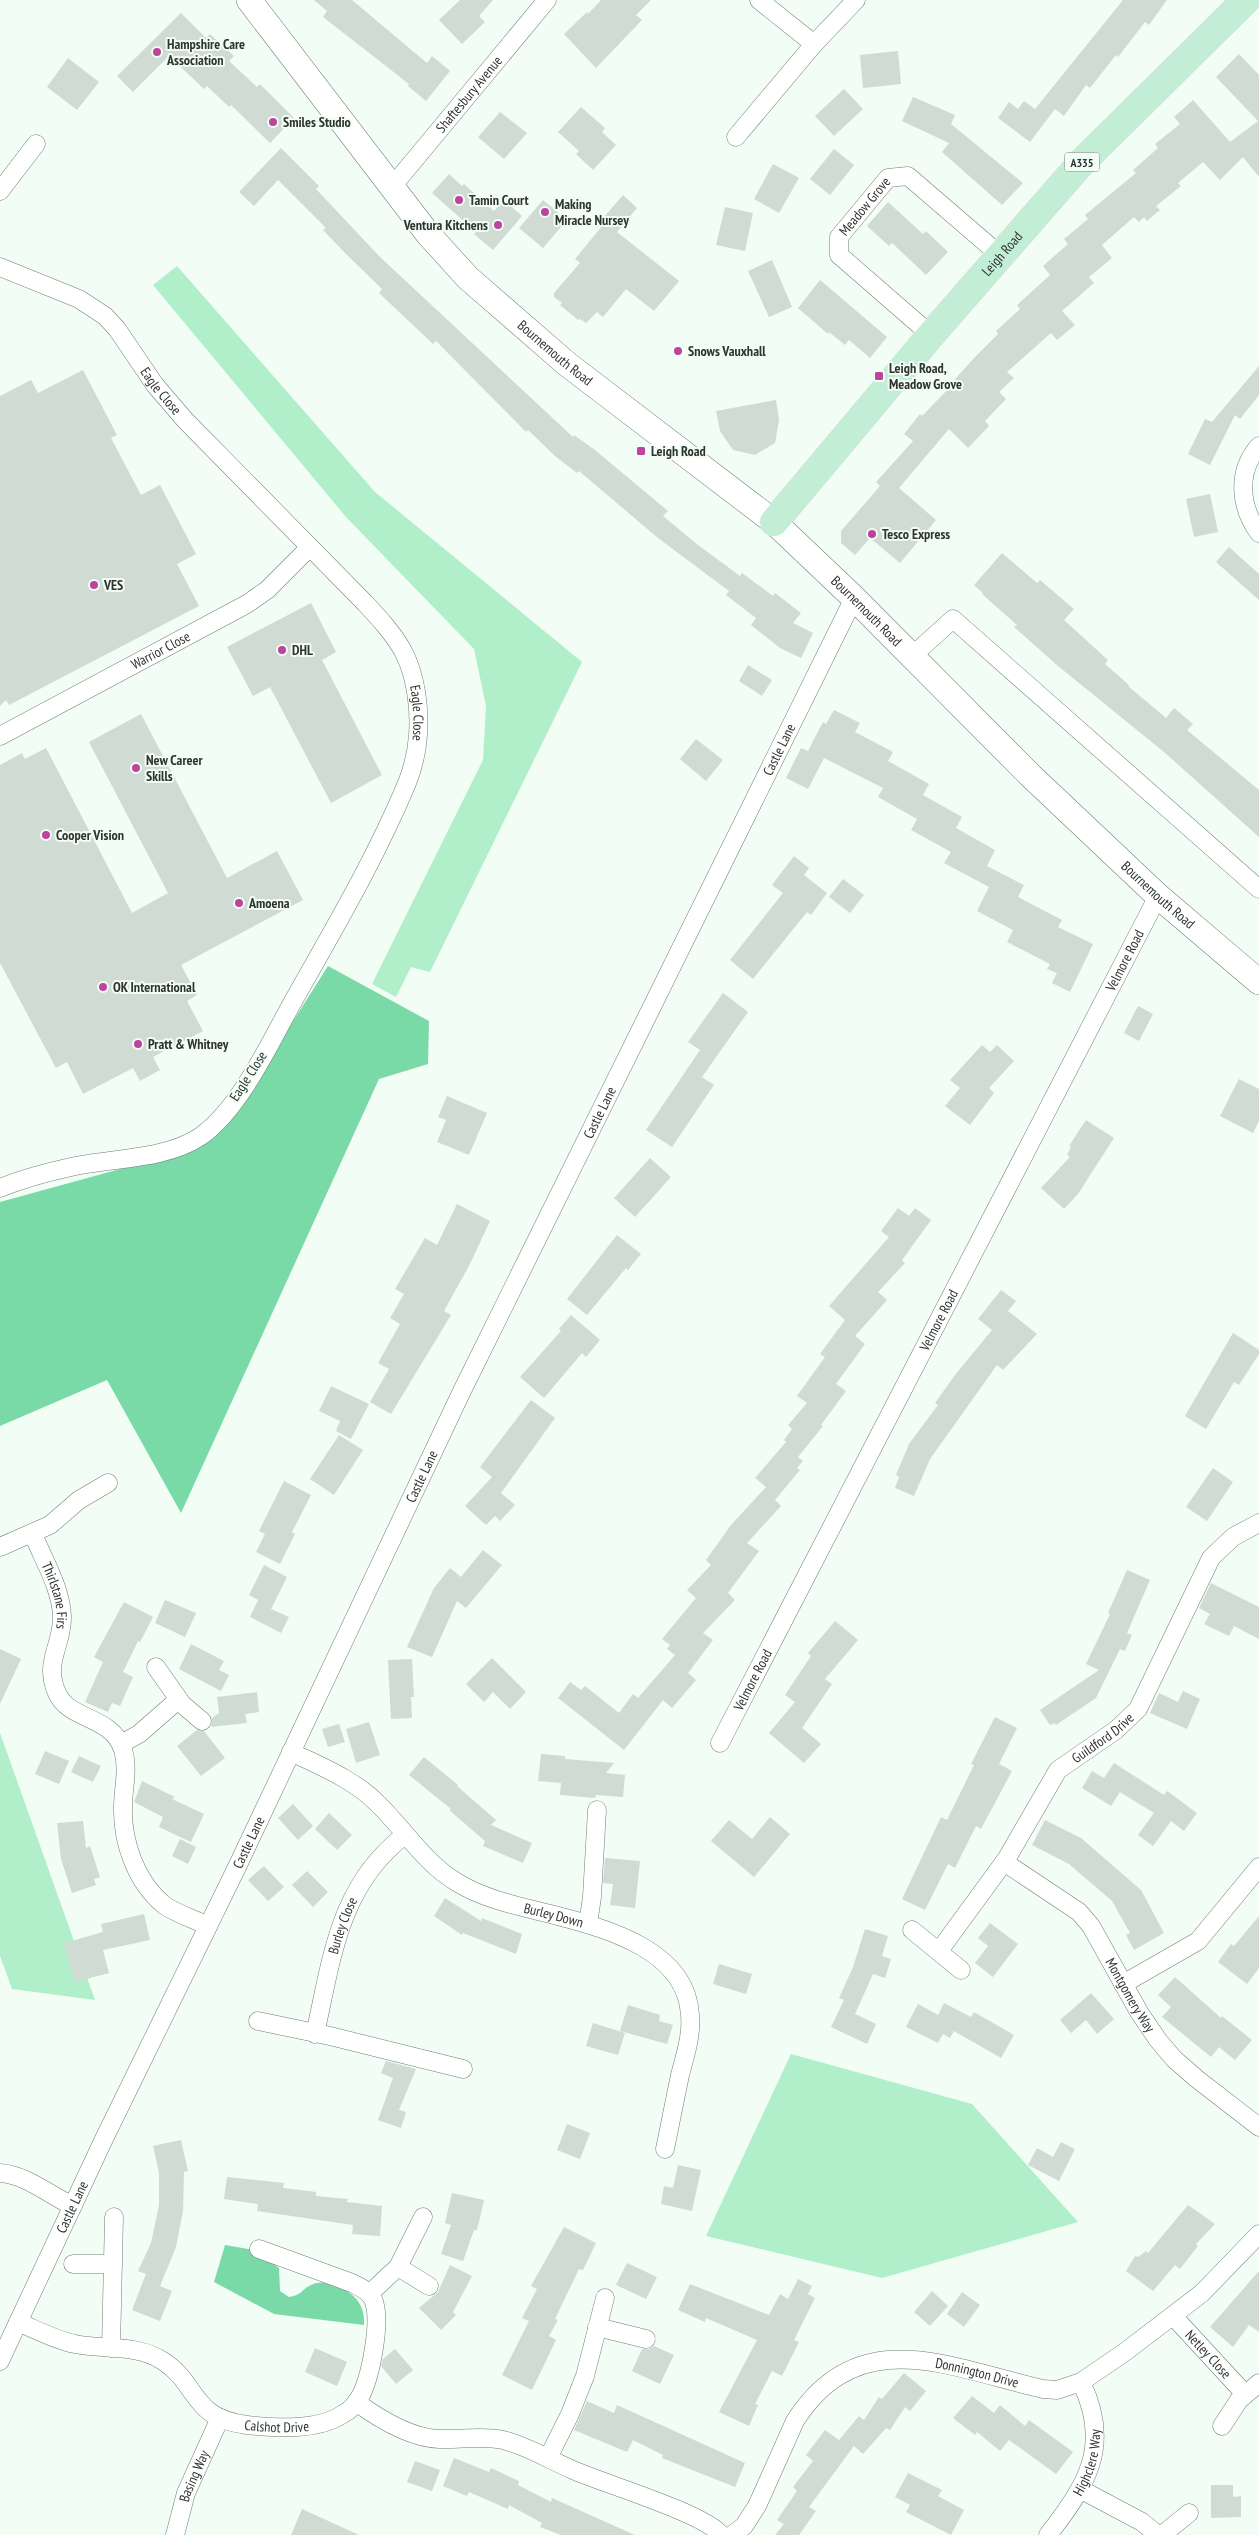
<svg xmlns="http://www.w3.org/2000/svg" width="1259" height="2535" viewBox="0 0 1259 2535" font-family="'PT Sans Narrow',sans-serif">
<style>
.green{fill:#b1efcb}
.forest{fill:#7adaa7}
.building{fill:#cfdbd3}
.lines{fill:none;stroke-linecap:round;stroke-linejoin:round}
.street-casing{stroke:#727d76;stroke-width:19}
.secondary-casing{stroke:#727d76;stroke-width:26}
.primary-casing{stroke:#dadada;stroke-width:29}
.street{stroke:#fff;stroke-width:18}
.secondary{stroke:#fff;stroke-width:25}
.primary{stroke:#c2eed5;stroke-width:28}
.poi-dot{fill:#bb459d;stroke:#f1fdf5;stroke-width:2}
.labels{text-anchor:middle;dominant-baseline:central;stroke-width:4;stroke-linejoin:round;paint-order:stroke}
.shield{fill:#f1fdf5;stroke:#69706c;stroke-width:1}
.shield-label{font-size:12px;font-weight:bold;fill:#2f3431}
.poi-label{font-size:14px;font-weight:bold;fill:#2f3431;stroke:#f1fdf5;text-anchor:start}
.street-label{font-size:14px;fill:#2f3431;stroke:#f1fdf5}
</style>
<rect width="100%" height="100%" fill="#f1fdf5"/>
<path class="green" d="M177,266L375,492L582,662L430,972L411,967L396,997L372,984L483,760L486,706L474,649L346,517L153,285Z
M0,1733L95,2000L12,1989L0,1956Z
M791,2054L972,2104L1078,2222L882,2278L706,2236Z"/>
<path class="forest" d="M328,966L429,1021L428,1064L379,1079L181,1513L107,1380L0,1426V1202L193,1149L233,1116Z
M225,2245L254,2250L279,2268L280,2291L289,2297C303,2294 299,2292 309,2286C327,2275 356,2291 362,2309C364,2314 364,2320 364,2325L274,2314L214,2282Z"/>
<path class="building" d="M314,0H352L427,63L432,56L450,71L426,101L408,86L409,84L323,17L327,11Z
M460,0H493L479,16L485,22L462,44L439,20Z
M601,0H651L636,15L642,20L596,68L564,34L587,12L588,14Z
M1123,0H1167L1149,25L1145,22L1118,57L1116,55L1090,88L1086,85L1064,116L1055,109L1030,142L998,118L1009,102L1018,109L1024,101L1035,109Z
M181,13L206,38L210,34L234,56L229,61L257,87L260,84L294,118L270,143L231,105L229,107L207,86L204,89L169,56L133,92L117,76Z
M898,51L901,84L863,88L860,55Z
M1239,54L1259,75V177L1243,157L1220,180L1203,162L1178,183L1181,186L1156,206L1160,210L1147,221L1144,217L1139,222L1134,217L1102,245L1112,258L1089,277L1094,283L1062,311L1075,325L1057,340L1051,333L1007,372L1014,378L999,392L1006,399L985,421L989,426L968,448L949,429L899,488L936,520L900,563L870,538L855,555L841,543V531L880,486L876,482L913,441L904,434L920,414L922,416L956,381L955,379L975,357L998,334L996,331L1020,309L1017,305L1050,275L1043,266L1068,244L1064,239L1088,219L1085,215L1136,173L1133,170L1158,148L1155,144L1180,124L1174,117L1193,100L1230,142L1258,121L1216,77Z
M68,58L99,82L77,110L47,87Z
M844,89L863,109L834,136L815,116Z
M913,97L955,115L951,124L1023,183L1002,205L942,152L949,143L902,121Z
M581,107L605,128L602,132L616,145L593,170L576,154L579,151L558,132Z
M500,112L527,133L504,159L478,137Z
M281,148L319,186L316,189L380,257L573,437L574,435L595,450L668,511L663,516L698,545L740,576L742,573L773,596L775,593L801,613L793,623L813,633L801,658L780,648L751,625L756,618L726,595L729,591L658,538L579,471L577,473L555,456L528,430L526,432L436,341L433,344L379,293L382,289L344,252L323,230L326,228L278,180L254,206L239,192Z
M834,149L854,165L830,195L810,179Z
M773,164L799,178L779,213L754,199Z
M449,174L462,186L464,184L494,211L504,200L522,216L493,250L474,234L476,232L432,193Z
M623,195L637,208L617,232L679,281L654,311L626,289L603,317L597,312L586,323L580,319L578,320L560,305L562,303L554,297V293L580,263L575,259L607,220L604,217Z
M543,200L567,220L543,248L519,228Z
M888,202L923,234L926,231L948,252L926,275L892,243L889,246L867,226Z
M725,207L753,213L745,251L716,245Z
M772,260L792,307L769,317L748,271Z
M820,280L887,337L870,358L849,340L845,345L829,332L828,334L798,308Z
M1259,366V395L1240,419L1235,415L1210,465L1188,454L1205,419L1212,422Z
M83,370L117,435L111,438L141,495L160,485L196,554L177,564L199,606L9,705L6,700L0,706V396L31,380L38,393Z
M776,400L779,420L775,443L755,455L733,450L720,431L716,411Z
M1210,494L1218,532L1194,537L1186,499Z
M1229,547L1259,574V600L1216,562Z
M1002,553L1037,583L1040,580L1074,609L1064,620L1108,660L1105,664L1129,685L1128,686L1166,718L1174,708L1193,724L1187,730L1259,790V837L1164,752L1058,666L1014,627L1017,625L982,594L983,593L974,585Z
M311,603L336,652L322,660L382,775L331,803L270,687L253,696L227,647Z
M748,665L772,680L762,696L739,681Z
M834,710L860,723L855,732L893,752L888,761L929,784L923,795L962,817L956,828L995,850L987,866L1024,885L1018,897L1062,920L1058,927L1093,944L1070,992L1052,983L1057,973L1047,969L1050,964L1007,942L1013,930L977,911L989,887L944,863L951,852L911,830L917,819L878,797L883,788L824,758L808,789L786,778L801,748L808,751L823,722L826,724Z
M141,714L227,878L277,851L303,900L181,965L197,995L187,1001L203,1031L153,1057L160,1070L140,1081L133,1068L83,1094L67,1062L56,1068L0,963V765L22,753L25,759L46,748L132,913L168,893L89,742Z
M696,739L723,760L706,781L680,759Z
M794,856L809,868L804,875L827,893L811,915L807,912L753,979L730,960L783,893L772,885Z
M843,879L864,895L850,913L829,897Z
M723,993L748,1012L702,1077L714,1085L672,1147L646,1130L700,1050L688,1042Z
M1138,1006L1153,1014L1139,1041L1124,1033Z
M982,1045L990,1052L997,1045L1014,1061L989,1088L994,1093L970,1125L945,1106L960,1088L950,1080Z
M1239,1079L1259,1089V1121L1253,1133L1220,1116Z
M447,1096L487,1113L469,1155L437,1142L446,1120L438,1117Z
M1086,1120L1114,1138L1078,1194L1064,1209L1041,1188L1070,1157L1067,1155L1071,1147L1069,1146Z
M650,1158L671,1177L635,1217L614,1198Z
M457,1204L490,1221L470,1264L444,1311L451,1315L391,1414L370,1402L389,1369L378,1363L400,1324L390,1318L404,1294L395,1289L425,1238L437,1245Z
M898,1208L909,1216L915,1208L931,1220L902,1260L905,1263L878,1292L887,1300L855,1336L865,1344L836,1384L846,1391L821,1425L823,1426L798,1457L803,1461L797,1468L800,1470L775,1500L781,1506L747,1543L759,1551L728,1593L735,1600L703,1633L713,1640L688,1673L696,1680L672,1708L663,1700L624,1750L558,1698L570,1682L581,1690L585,1686L619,1713L633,1694L638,1698L675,1655L667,1649L670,1645L662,1639L696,1598L687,1590L711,1565L706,1560L731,1525L766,1487L755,1478L786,1442L784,1440L792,1429L788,1425L807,1403L797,1396L825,1357L820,1354L845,1320L829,1306L889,1237L881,1231Z
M617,1235L641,1254L628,1270L626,1268L587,1315L567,1299Z
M1001,1290L1016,1301L1008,1311L1037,1334L1003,1370L997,1365L930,1459L914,1496L895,1488L899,1477L896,1475L909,1444L938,1405L935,1403L955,1375L992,1330L978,1319Z
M571,1315L600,1340L586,1357L582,1353L544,1398L520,1377L561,1331L559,1329Z
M1233,1333L1259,1350V1354L1239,1385L1234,1382L1206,1429L1185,1416Z
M331,1386L369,1404L351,1439L336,1431L340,1421L319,1411Z
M531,1400L555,1418L501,1493L515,1505L500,1521L495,1516L486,1525L465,1506L492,1477L480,1467Z
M339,1435L363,1450L334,1495L310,1479Z
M1213,1468L1233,1482L1207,1521L1186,1507Z
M284,1481L311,1495L292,1532L295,1534L280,1564L256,1552L265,1534L259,1531Z
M483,1550L502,1565L466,1608L457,1601L432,1657L407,1647L434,1588L450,1568L461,1577Z
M264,1565L287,1577L271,1609L289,1617L281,1633L250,1617L258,1600L249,1595Z
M1127,1570L1150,1580L1127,1633L1132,1635L1125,1651L1120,1649L1096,1698L1056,1725L1055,1723L1050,1725L1040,1710L1099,1670L1086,1664L1110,1614L1108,1613Z
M1211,1583L1259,1607V1639L1234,1626L1229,1636L1204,1624L1210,1614L1199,1608Z
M165,1600L196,1613L185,1637L155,1623Z
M124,1602L153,1617L140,1642L138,1641L123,1672L133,1677L120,1706L112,1703L108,1712L85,1702L103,1662L94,1657Z
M835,1621L858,1640L825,1679L832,1684L802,1728L821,1744L804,1763L769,1733L795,1702L785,1695L811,1656L808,1653Z
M191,1644L224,1661L219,1670L229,1675L221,1691L179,1669Z
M0,1649L21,1659L0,1704Z
M492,1658L526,1692L510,1709L493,1692L484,1702L466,1684Z
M412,1659L414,1697H411L412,1718L391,1719L388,1660Z
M1183,1691L1200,1699L1187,1729L1150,1713L1159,1693L1178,1702Z
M257,1692L259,1712L245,1714L247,1723L211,1727L212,1718L219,1713L217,1697Z
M995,1717L1017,1728L999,1764L1012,1771L981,1829L976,1826L955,1868L948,1864L925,1910L902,1899L941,1817L947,1820L974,1765L971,1764Z
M369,1722L380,1755L356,1763L346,1729Z
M339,1724L345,1742L328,1747L322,1729Z
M197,1730L204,1731L225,1758L201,1776L177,1746Z
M45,1751L69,1761L59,1784L35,1774Z
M541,1754L565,1756V1759L614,1763L606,1773L625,1775L623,1797L596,1795L595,1798L560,1795L561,1783L538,1781Z
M79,1756L101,1766L93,1782L71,1772Z
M424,1757L458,1785L457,1786L496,1820L491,1825L532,1843L523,1863L483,1846L485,1841L449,1810L451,1809L409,1775Z
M1114,1763L1164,1795L1167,1791L1197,1813L1184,1831L1171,1821L1153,1846L1138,1835L1154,1813L1120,1792L1111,1806L1082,1788L1092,1771L1104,1778Z
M142,1781L175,1797L172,1799L204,1814L191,1842L159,1827L163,1817L134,1802Z
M293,1804L313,1826L298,1840L278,1818Z
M329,1813L352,1835L337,1850L315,1829Z
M770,1817L790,1834L754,1877L711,1841L729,1820L752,1839Z
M1045,1820L1081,1838L1141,1890L1164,1933L1134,1950L1126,1935L1130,1933L1112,1901L1069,1864L1032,1845Z
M83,1821L86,1848L90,1846L100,1877L94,1879L96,1885L72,1893L61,1859L57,1823Z
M180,1839L196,1847L188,1864L172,1856Z
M605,1858L640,1861L635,1908L610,1905L613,1884L603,1883Z
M264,1866L284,1887L268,1901L248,1880Z
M307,1871L328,1892L313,1907L292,1885Z
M445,1898L481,1921L482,1918L522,1934L516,1954L463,1933L462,1935L434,1916Z
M144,1914L150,1940L103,1950L109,1973L75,1982L64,1943L103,1932L101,1924Z
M1259,1916V1968L1247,1984L1218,1962L1231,1944L1234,1946Z
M990,1923L1018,1944L993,1977L975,1963L988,1946L978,1938Z
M865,1929L888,1936L882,1956L891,1959L885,1978L873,1974L855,2014L876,2024L867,2044L831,2027L844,2000L839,1998L853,1967Z
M719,1964L752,1974L746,1994L713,1984Z
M1175,1977L1221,2018L1222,2016L1252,2040L1235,2060L1219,2047L1211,2057L1162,2017L1171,2007L1158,1995Z
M1091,1993L1114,2019L1097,2034L1086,2020L1071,2033L1060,2020Z
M944,2003L971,2017L974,2012L1014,2035L1001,2058L954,2031L950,2038L943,2034L938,2043L906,2027L918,2004L938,2015Z
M628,2005L660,2015L659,2021L673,2025L667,2044L620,2031Z
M593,2023L625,2033L618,2055L586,2046Z
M386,2061L416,2069L399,2110L406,2112L401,2128L378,2120L393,2078L381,2073Z
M567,2124L590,2133L580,2159L557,2150Z
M181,2140L188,2171L184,2172L183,2211L176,2247L160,2286L172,2291L160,2321L132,2310L146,2274L138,2271L151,2243L159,2205V2173L153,2146Z
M1061,2142L1075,2149L1059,2181L1028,2165L1037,2148L1053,2157Z
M678,2165L701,2170L692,2211L661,2204L664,2186L673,2188Z
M227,2177L284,2183L283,2188L316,2192V2196L348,2199L347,2202L382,2206L380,2236L352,2234L353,2225L257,2211L258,2204L224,2199Z
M452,2193L484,2200L477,2230H474L463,2261L441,2254L451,2225L445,2223Z
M1188,2205L1215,2224L1196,2244L1198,2246L1180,2269L1175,2265L1153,2291L1126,2271L1135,2256L1138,2257L1146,2251L1148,2253Z
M564,2227L596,2243L583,2270L579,2269L555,2319L558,2320L549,2336L556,2340L532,2390L502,2375L529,2321L522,2318L537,2289L531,2286Z
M627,2263L657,2277L646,2299L616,2285Z
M450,2265L472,2276L453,2312L456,2315L441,2330L419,2308L438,2292Z
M1259,2271V2332L1249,2325L1233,2347L1210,2327Z
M798,2279L812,2286L808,2294L815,2298L794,2340L799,2342L782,2376L772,2371L755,2404L758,2405L749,2426L719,2412L757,2340L706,2318L705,2322L678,2310L690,2284L769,2315L780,2294L788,2299Z
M932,2291L948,2306L930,2326L914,2312Z
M962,2292L980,2305L964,2327L947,2314Z
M654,2346L674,2355L660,2384L632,2371L642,2349H648Z
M315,2348L347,2362L337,2386L305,2372Z
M395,2349L413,2370L396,2384L381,2366L383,2359Z
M904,2373L926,2391L910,2411L905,2407L890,2430L886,2428L863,2454L854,2446L809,2507L816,2511L799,2535H775L784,2524L777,2520L797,2491L793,2487L813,2461L806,2455L825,2430L839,2440L859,2416L864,2420L879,2397L882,2399Z
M972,2396L994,2413L1000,2405L1025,2426L1029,2420L1073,2452L1056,2474L1009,2440L1000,2451L977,2432L975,2435L953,2418Z
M587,2401L614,2413L617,2405L745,2463L735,2487L662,2458L663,2455L633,2440L627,2452L574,2430Z
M454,2458L489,2472L491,2468L519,2481L518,2485L551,2502L552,2498L635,2535H561L540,2527L542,2523L509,2505L508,2509L469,2492L467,2496L443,2486Z
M415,2461L440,2470L432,2491L407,2482Z
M908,2473L942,2490L938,2496L964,2510L951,2535L906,2512L910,2505L895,2497Z
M1211,2485H1233V2497L1241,2496V2517L1211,2518Z
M302,2509L359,2535H291Z"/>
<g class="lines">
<g class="street-casing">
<g id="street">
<path d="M814,44L856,0"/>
<path d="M736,137L814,44L759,0"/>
<path id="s1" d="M391,188L547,0"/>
<path d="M0,191L36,144"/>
<path id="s2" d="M0,267L79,299L105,316L117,329L155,385L185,420L365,603C379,618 393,633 403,651C416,675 420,709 418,735C417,752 413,768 407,783C375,860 332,932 291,1005C269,1045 239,1109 201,1136C166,1160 111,1158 71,1167C48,1172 22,1179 0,1188"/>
<path id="s3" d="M931,335L839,255V237L888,178L908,176L1001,256"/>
<path d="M1259,446C1236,472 1240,507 1259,533"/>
<path d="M912,656L953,619L1259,889"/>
<path id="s4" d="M0,736L247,604L267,590L310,547"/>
<path id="s5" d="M33,1534C43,1559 61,1588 62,1616C63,1645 43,1662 57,1693C69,1721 112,1715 123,1750C129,1769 123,1788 123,1807C122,1842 136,1882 164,1905C177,1914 194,1919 208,1926"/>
<path d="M0,1547L50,1525L79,1500L108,1483"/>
<path d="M156,1667L182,1704L202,1721"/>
<path id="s6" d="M720,1743L1158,896"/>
<path d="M121,1744L139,1734L178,1700"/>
<path id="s7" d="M291,1752C320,1766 355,1780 378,1804C405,1830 424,1863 458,1883C488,1901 524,1907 558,1916C608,1929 687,1951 690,2015C692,2035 685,2056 680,2075C675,2099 670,2124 665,2149"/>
<path id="s8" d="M1004,1862L1079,1912L1091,1926L1139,2012L1158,2040L1174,2059L1197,2079L1259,2127"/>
<path d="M588,1924L592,1897L597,1810"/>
<path d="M912,1930L961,1970"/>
<path id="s9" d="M939,1951L1007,1858L1058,1770L1116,1730L1138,1709L1211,1558L1233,1537L1259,1523"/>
<path d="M1123,1984L1198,1941L1259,1867"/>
<path d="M258,2021L330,2036L463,2069"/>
<path id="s10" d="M315,2034C332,1958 339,1885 405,1835"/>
<path d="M0,2173C27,2175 49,2195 73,2206"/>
<path d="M73,2264H113"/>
<path d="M398,2267L429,2286"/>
<path d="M369,2294L398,2267L423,2217"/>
<path id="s11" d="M1173,2316L1245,2394"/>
<path id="s12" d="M18,2322C37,2330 55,2340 75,2344C104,2350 137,2344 163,2361C199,2384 190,2418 247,2425C276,2428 318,2431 343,2414C351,2410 357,2403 361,2395C371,2375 382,2319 373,2299C369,2291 360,2287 352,2283L259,2249"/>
<path d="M597,2327L646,2339"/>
<path d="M111,2348L114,2217"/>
<path id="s13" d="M0,2361L103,2141L237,1867L461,1393L854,598"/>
<path d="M356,2402C378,2418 411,2438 439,2439C460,2440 481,2435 503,2440C527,2446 550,2460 573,2470C602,2483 706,2514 721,2535"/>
<path d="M1222,2426L1239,2400L1259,2383"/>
<path d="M548,2458L570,2414L585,2376L605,2298"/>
<path d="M1080,2489L1142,2522L1158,2535"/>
<path id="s14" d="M175,2535L186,2493L220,2418"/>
<path id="s15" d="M732,2535L744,2526L757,2506L795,2421C859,2321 950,2368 1043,2389L1057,2390L1081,2382L1125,2352L1202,2293L1259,2234"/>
<path id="s16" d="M1048,2535C1087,2485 1112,2445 1081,2382"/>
<path d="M1162,2535L1189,2513"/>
</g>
</g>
<g class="secondary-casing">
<g id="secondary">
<path id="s17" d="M249,0L428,234L468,278L567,364L774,522L854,598L1031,776L1158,896L1259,982"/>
</g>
</g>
<g class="primary-casing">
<g id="primary">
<path id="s18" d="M774,522L931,335L1082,162L1246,0"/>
</g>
</g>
<use href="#street" class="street"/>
<use href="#secondary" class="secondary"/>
<use href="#primary" class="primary"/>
</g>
<g class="poi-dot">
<circle cx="157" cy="52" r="5"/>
<circle cx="273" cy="122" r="5"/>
<circle cx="459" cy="200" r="5"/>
<circle cx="545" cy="212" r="5"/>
<circle cx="498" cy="225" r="5"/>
<circle cx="678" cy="351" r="5"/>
<rect x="874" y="371" width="10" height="10" rx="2.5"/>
<rect x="636" y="446" width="10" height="10" rx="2.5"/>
<circle cx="872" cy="534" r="5"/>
<circle cx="94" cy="585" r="5"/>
<circle cx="282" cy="650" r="5"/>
<circle cx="136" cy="768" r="5"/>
<circle cx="46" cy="835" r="5"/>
<circle cx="239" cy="903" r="5"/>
<circle cx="103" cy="987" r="5"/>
<circle cx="138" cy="1044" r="5"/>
</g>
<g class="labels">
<rect class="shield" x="1064.5" y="152.5" width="35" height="19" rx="4"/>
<g class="shield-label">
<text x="1082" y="162">A335</text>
</g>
<g class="poi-label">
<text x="167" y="44">Hampshire Care<tspan x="167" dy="16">Association</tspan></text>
<text x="283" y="122">Smiles Studio</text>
<text x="469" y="200">Tamin Court</text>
<text x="555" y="204">Making<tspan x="555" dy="16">Miracle Nursey</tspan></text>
<text x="488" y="225" text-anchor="end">Ventura Kitchens</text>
<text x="688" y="351">Snows Vauxhall</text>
<text x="889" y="368">Leigh Road,<tspan x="889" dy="16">Meadow Grove</tspan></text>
<text x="651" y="451">Leigh Road</text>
<text x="882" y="534">Tesco Express</text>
<text x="104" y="585">VES</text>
<text x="292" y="650">DHL</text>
<text x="146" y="760">New Career<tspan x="146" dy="16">Skills</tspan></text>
<text x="56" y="835">Cooper Vision</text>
<text x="249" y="903">Amoena</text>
<text x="113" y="987">OK International</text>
<text x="148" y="1044">Pratt &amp; Whitney</text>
</g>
<g class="street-label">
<text stroke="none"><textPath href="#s1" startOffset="122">Shaftesbury Avenue</textPath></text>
<text stroke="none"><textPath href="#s3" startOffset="180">Meadow Grove</textPath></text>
<text stroke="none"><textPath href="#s18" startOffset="352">Leigh Road</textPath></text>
<text stroke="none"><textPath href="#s17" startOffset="469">Bournemouth Road</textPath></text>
<text stroke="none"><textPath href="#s2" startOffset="210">Eagle Close</textPath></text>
<text stroke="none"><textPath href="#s17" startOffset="874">Bournemouth Road</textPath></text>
<text stroke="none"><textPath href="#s4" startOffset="182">Warrior Close</textPath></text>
<text stroke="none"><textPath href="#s2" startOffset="630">Eagle Close</textPath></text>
<text stroke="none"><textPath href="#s13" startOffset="1790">Castle Lane</textPath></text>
<text stroke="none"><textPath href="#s17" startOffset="1281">Bournemouth Road</textPath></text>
<text stroke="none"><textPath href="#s6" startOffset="881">Velmore Road</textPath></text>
<text transform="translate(248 1076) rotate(-57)">Eagle Close</text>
<text stroke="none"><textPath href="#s13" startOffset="1385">Castle Lane</textPath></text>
<text stroke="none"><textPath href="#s6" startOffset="476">Velmore Road</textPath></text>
<text stroke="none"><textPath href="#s13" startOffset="980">Castle Lane</textPath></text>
<text stroke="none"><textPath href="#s5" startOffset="66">Thirlstane Firs</textPath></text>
<text stroke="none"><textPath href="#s6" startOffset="71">Velmore Road</textPath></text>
<text stroke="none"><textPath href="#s9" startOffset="272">Guildford Drive</textPath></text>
<text stroke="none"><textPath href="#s13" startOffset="575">Castle Lane</textPath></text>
<text stroke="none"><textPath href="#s7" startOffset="316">Burley Down</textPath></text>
<text stroke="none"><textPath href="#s10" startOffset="112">Burley Close</textPath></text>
<text stroke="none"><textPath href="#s8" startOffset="188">Montgomery Way</textPath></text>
<text stroke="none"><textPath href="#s13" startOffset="170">Castle Lane</textPath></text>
<text stroke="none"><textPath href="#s11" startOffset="52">Netley Close</textPath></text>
<text stroke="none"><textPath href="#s15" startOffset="338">Donnington Drive</textPath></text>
<text stroke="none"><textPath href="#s12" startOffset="291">Calshot Drive</textPath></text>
<text stroke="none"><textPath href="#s16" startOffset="84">Highclere Way</textPath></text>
<text stroke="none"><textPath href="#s14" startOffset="62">Basing Way</textPath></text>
</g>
</g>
</svg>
